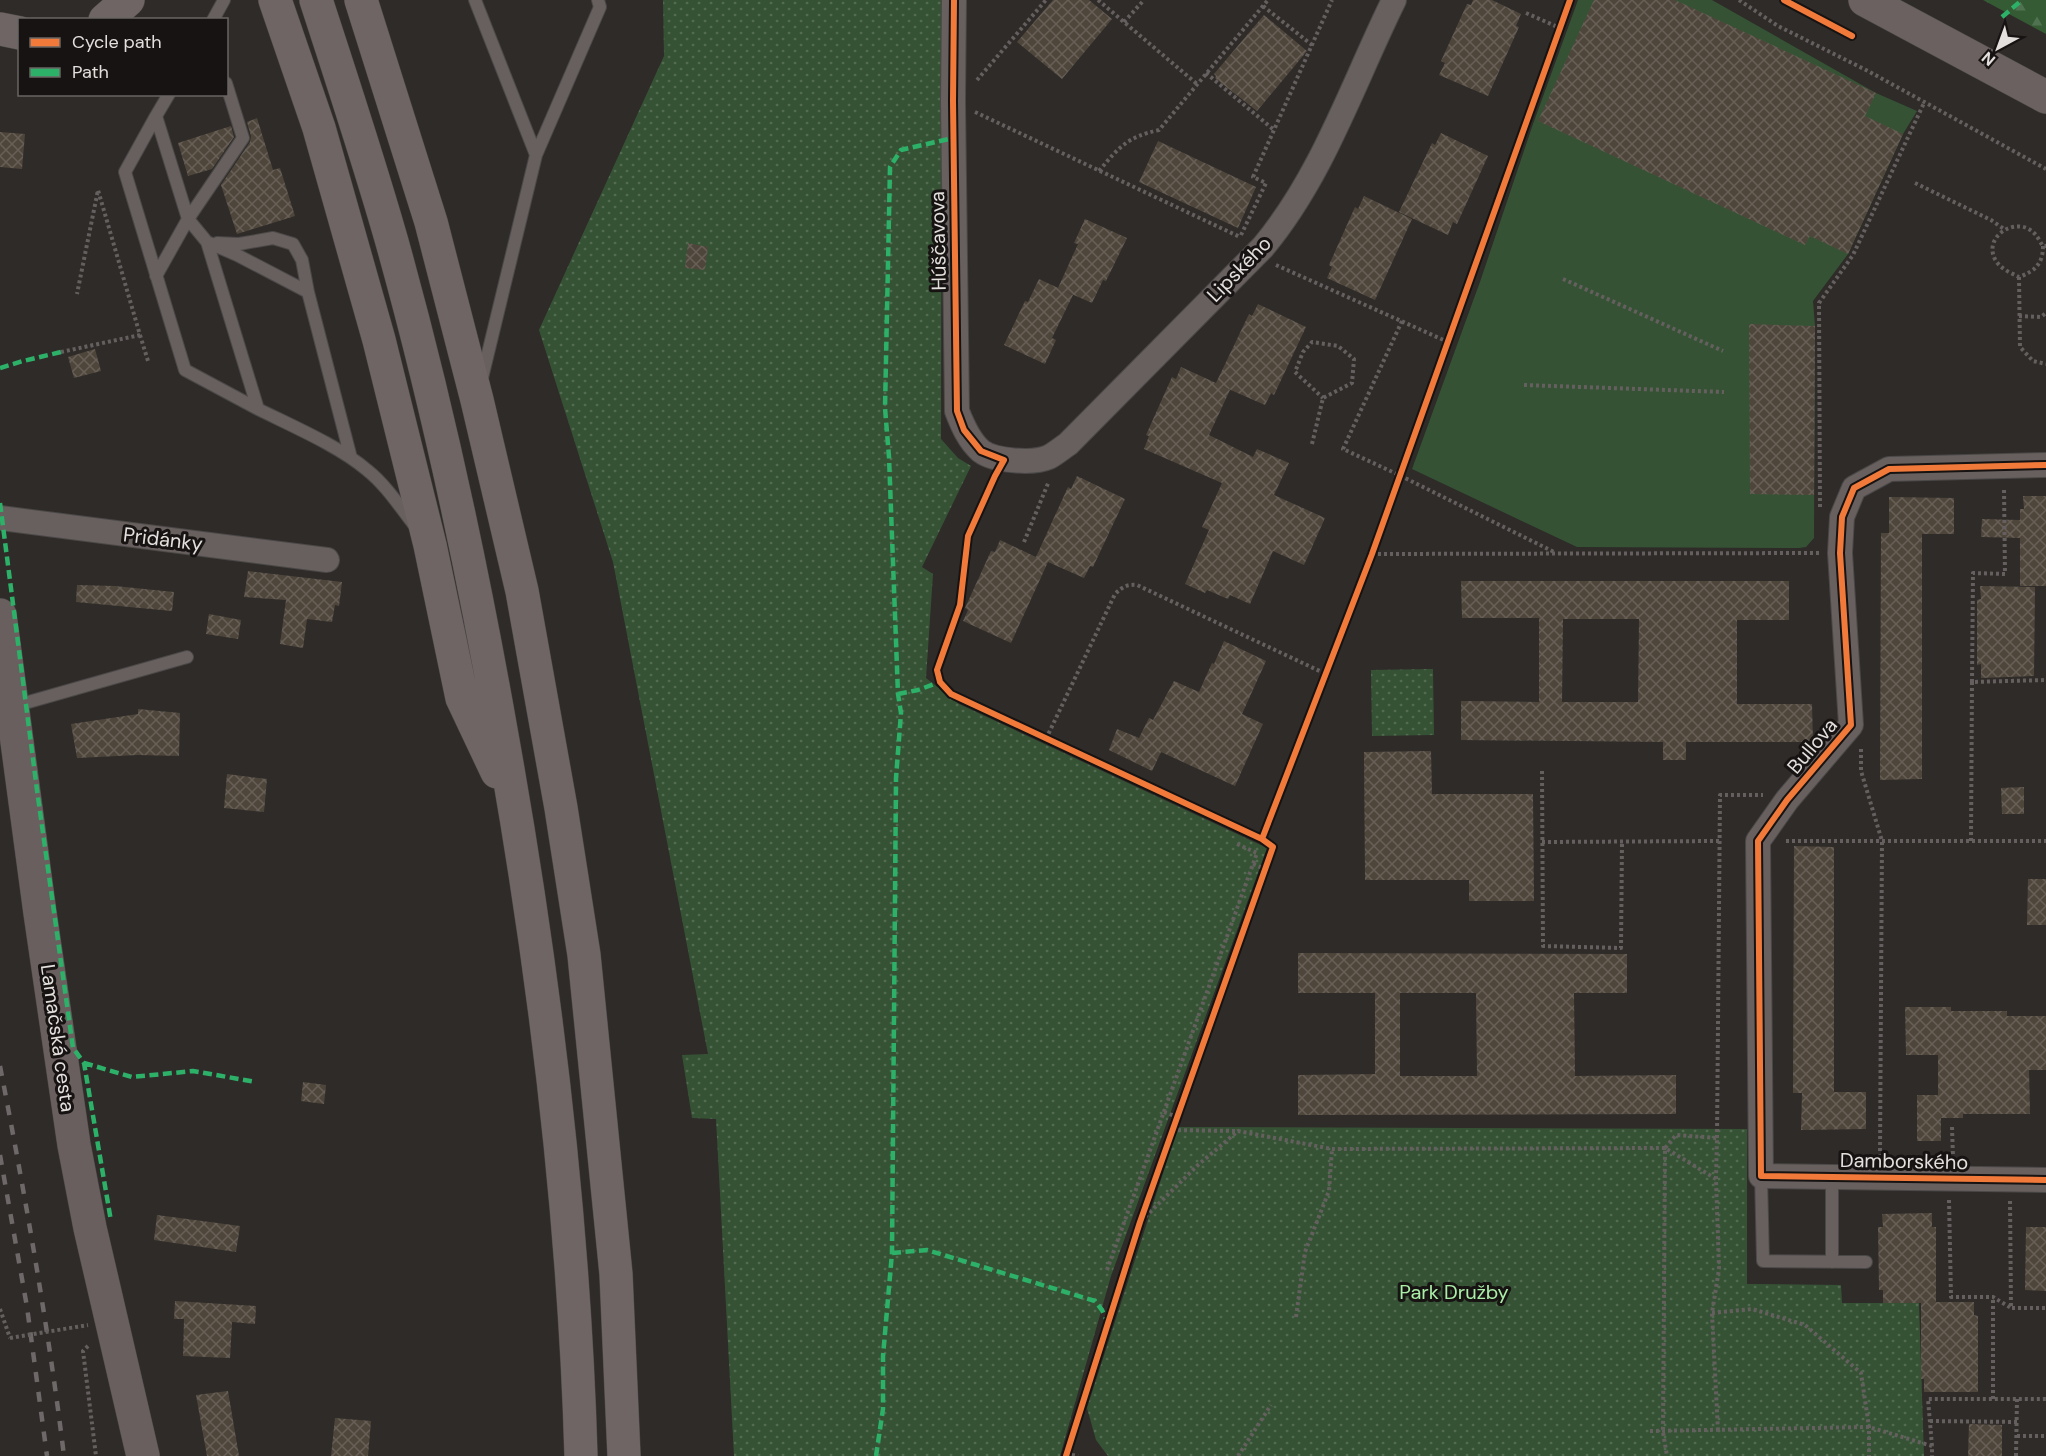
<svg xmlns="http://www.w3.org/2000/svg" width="2046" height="1456" viewBox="0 0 2046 1456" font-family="'DM Sans',sans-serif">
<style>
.grass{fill:#355334}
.forest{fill:url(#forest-firs)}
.park{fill:url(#park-dots)}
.building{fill:url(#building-cross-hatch);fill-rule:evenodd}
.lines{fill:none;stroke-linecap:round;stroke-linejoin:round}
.lane-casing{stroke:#4a4847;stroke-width:14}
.street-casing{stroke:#4a4847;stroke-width:26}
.secondary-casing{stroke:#4a4847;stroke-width:34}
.primary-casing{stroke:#4a4847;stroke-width:34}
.highway-casing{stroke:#4a4847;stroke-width:34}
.path{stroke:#65605f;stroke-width:4;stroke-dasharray:3 3;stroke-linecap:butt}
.lane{stroke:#685f5f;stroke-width:12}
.street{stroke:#685f5f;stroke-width:24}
.secondary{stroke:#6a6160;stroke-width:33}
.primary{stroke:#6a5f5f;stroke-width:33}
.highway{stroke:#6f6564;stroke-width:33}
.rail{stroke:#6e6868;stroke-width:4.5;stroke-dasharray:10 10;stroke-linecap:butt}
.path-bridge{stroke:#65605f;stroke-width:4;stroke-dasharray:3 3;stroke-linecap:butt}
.quiet{stroke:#2db169;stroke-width:4.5;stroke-dasharray:9 4.5;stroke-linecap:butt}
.cycleway-casing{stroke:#161312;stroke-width:10}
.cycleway{stroke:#f17a3a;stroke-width:6}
.labels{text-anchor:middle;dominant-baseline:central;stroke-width:6;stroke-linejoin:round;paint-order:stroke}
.street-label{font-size:20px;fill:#e3dfdd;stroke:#161312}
.park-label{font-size:20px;fill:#aaefa8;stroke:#161312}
</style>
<defs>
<pattern id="forest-firs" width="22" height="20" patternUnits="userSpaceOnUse" patternTransform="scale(1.5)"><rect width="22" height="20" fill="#345b33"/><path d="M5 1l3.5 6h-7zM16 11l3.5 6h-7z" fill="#517250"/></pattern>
<pattern id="park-dots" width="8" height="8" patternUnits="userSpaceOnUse" patternTransform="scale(1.5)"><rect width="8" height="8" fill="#355334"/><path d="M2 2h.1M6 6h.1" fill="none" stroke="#526b51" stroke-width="1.8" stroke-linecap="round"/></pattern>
<pattern id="building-cross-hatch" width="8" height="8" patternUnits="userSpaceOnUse" patternTransform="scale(1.5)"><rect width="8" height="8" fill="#4f463b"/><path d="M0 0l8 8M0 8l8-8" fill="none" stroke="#686057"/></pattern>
</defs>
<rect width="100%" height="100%" fill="#2e2b29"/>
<path class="grass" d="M1578,0H1712L1876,93L1917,111L1903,134L1848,254L1813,301L1815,326L1814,538L1806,547L1799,548L1577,547L1412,469L1481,279L1533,124Z"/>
<path class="forest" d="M1983,0H2046V34Z"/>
<path class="park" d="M663,0H942L941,439L958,458L971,466L922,567L933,574L926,678L959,704L1267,848L1111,1276L1060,1456H734L716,1119L692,1118L682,1055L708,1054L613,562L539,330L664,56Z
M1433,669L1434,735L1372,736L1371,670Z
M1178,1127L1747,1129V1284L1841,1285L1842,1303H1919L1924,1456H1108L1096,1440L1087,1408Z"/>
<path class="building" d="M1053,0H1089L1112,19L1062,79L1017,42Z
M1473,0H1492L1521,14L1516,26L1519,27L1488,96L1439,75L1445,63L1441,61L1467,4L1471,5Z
M1594,0H1675L1876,93L1865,116L1903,134L1848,254L1810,236L1805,245L1538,121Z
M1264,15L1307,51L1257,111L1215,78L1216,76L1214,74Z
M257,118L273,170L280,168L295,216L237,234L221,185L250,142L251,136L247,122Z
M231,126L234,137L212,169L188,176L178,143Z
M0,132L25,134L22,169L0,167Z
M1441,133L1488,156L1457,224L1453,222L1448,235L1399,212L1432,143L1435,145Z
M1158,141L1256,187L1238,228L1139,182Z
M1364,196L1412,219L1375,300L1327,278L1332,267L1329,265L1355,207L1358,209Z
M1085,219L1127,238L1106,281L1103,280L1092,303L1058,288L1078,244L1074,243Z
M688,243L708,247L705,270L685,268Z
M1039,279L1073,295L1052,338L1056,340L1045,364L1004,345L1025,301L1028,302Z
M1258,304L1306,327L1274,395L1271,393L1265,405L1217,384L1230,390L1209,435L1253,457L1257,449L1289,463L1274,495L1325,518L1304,565L1273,551L1250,604L1230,595L1228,599L1207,590L1205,593L1185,584L1209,530L1202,527L1222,483L1144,449L1149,436L1146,435L1172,377L1176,379L1181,367L1216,383L1249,314L1252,316Z
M1749,324L1815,326L1814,495L1750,494Z
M95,349L101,371L74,378L68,357Z
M1077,476L1125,499L1093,567L1090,566L1084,578L1048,562L1011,643L963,621L968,610L965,608L991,551L995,552L1000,540L1036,557L1068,487L1071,489Z
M2023,496H2046V586H2020V538L1981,537L1982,519L2020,520V509H2024Z
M1889,497L1954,498V534H1922V779L1880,780L1881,533H1889Z
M248,571L342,582L339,606L335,605L332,622L307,619L303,648L280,644L286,600L244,597Z
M1461,581H1789V620H1737V704H1812L1813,742H1686V760H1663V742L1461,740V701L1539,702V618H1462ZM1563,619H1639L1638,702H1562Z
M77,585L115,586L174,592L172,611L76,602Z
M1980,586L2035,587L2034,676L1981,678V664L1977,665V600L1981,599Z
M209,614L241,620L238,639L206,634Z
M1224,641L1266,661L1242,714L1263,724L1235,786L1161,752L1152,771L1109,750L1117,729L1139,738L1149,718L1153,720L1174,681L1199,692L1212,663L1214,664Z
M138,709L180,713L179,756L138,755L77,758L71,724L138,714Z
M1431,751L1432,794H1533L1534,901H1469V880H1365L1364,752Z
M227,774L267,779L264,812L224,808Z
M2024,787V814H2002L2001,788Z
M1794,846L1834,847V1092H1866V1129L1801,1130L1802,1093H1793Z
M2028,879H2046V925H2027Z
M1298,953L1627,954V993H1574L1575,1076L1676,1075V1114L1298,1115V1075L1375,1074V993H1298ZM1400,993H1476L1477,1076H1400Z
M1905,1007H1951V1011H2007V1016H2046V1070H2029L2030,1114H1963V1118H1941V1141H1917V1095H1938V1055H1906Z
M303,1082L326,1085L324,1104L301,1101Z
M1932,1213V1227H1936V1302H1974V1315L1978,1316V1392H1924V1379H1921V1303H1883V1290H1879L1878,1227H1883L1882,1214Z
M157,1215L240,1226L236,1252L154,1240Z
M2026,1227H2046V1291L2025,1290Z
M175,1301L256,1306L255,1324L232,1322L230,1358L183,1356L184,1319H174Z
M228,1391L239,1456H207L196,1395Z
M335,1418L371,1421L368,1456H331Z
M1969,1424L2002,1425V1456H1968Z"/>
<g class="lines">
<g class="lane-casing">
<path id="lane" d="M475,0L536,155L482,378
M213,20L224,0
M169,94L156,116L188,219L207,242L258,409C292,426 339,446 367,470C386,485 400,507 415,526
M156,116L125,172L185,370L258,409
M536,155L600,7L598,0
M207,242L237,255L308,292L351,458
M217,243L239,244L273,238L293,244L302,260L308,292
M156,276L188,219L243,138L226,83
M12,702L25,703L187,657
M1761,1176L1763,1261L1866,1262
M1832,1262V1177"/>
</g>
<g class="street-casing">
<path id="street" d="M954,0L953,101L957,411C962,424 969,441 981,451C994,461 1033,464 1049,457C1056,453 1062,448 1068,444L1263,247C1323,175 1353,83 1394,0
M2046,465L1889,469L1854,488L1842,517L1840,553L1851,725L1787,800L1758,841L1761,1176L2046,1180
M0,518L327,560"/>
</g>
<g class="secondary-casing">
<path id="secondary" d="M1865,0L2046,97"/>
</g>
<g class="primary-casing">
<path id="primary" d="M0,615L40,913L74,1145L90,1228L143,1456"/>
</g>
<g class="highway-casing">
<path id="highway" d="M275,0L319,128L379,340L430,545L462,698L497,772
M316,0C342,80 369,161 392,242C437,403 472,566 501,730C544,969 574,1213 581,1456
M361,0L431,222L477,400L522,591L561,808L584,955L616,1274L624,1456
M105,20L128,0
M0,29L20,33"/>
</g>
<path class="path" d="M1098,0L1197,84
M1739,0L1778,26L1868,71L2046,169
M1263,6L1312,45
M1526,13L1560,28
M1124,22L1144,0
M1206,73L1274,130
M977,80L1046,0
M975,112L1240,237
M1099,171C1119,147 1127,137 1159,130L1268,0
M1915,183L1991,220L2004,229
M1241,235L1266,183L1253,177L1332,0
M2043,246C2043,264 2035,271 2019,277C2011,273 2001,269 1996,261C1981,237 2017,214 2035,234C2038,237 2040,242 2043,246H2046
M1276,265L1448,342
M2019,277L2020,347L2033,361L2046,364
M1563,279L1723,351
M2019,316L2041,317L2046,313
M1402,321L1343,449L1399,475L1556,553
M140,335L148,361
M61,352L140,335L98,190L77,294
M1524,385L1724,392
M1312,444L1323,398L1352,383L1354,359L1338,346L1312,342L1303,352L1295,372L1323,398
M993,479L968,536L960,605L937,670L940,682L951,694L1262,839L1273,847L1140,1222L1066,1456
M1820,507L1819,303L1853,255L1924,103
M1024,542L1049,481
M1372,554L1819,553
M1972,682L1973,573L2005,574L2004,489
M1046,739L1115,594C1122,587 1127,584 1137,585L1326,674
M1861,749V771L1882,841L1880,1155
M1542,771L1543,946L1621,948L1622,842
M1262,839L1372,554L1570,0
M1786,841H2046
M1971,841L1972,682L2046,680
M1542,842L1719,841
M1253,864L1265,869
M1164,1112L1177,1117
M1952,1127L1953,1157
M1172,1130L1238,1131
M1717,1138L1720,795H1763
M1716,1179L1665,1148L1676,1135L1717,1138L1716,1179L1719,1269L1712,1313L1718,1431
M1949,1200L1951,1297H1993L2011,1308
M2010,1201L2011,1308H2046
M1141,1221L1198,1165L1238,1131L1332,1149L1665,1148L1663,1432L1667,1456
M1107,1270L1257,853L1237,844
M0,1309L10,1338
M1712,1313L1752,1309L1805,1325L1861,1373L1869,1427V1456
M1296,1317L1305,1252L1329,1191L1332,1149
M88,1346L83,1351L96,1456
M1993,1399V1298
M1930,1421L2017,1422
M1650,1431L1869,1427L1932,1446V1456
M2017,1436H2046
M1932,1446L1928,1399H2046
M1066,1454L1078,1456
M1238,1456L1271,1405
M2016,1456L2017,1399"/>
<use href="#lane" class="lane"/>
<use href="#street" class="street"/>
<use href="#secondary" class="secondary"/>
<use href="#primary" class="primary"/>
<use href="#highway" class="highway"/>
<path class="rail" d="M0,1066C25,1195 48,1325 64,1456
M0,1155L27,1307L47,1456"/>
<path class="path-bridge" d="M10,1338L88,1325"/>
<path class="quiet" d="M2002,17L2022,0
M0,368L23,361L61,352
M0,503L37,790L73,1048L84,1063L111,1221
M898,694L918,690L940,682
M84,1063L132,1077L193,1071L256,1082
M892,1253L927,1250L1095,1301L1102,1310L1108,1323
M876,1456L883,1409V1356L892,1253L896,778L901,713L898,694L889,457L885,408L890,167L901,150L953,138"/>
<g class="cycleway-casing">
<path id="cycleway" d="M954,0L953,101L957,411L964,430L981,451L1004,460L995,476L968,536L960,605L937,670L940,682L951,694L1262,839L1273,847L1140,1222L1066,1456
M1784,0L1852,36
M2046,465L1889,469L1854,488L1842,517L1840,553L1851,725L1787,800L1758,841L1761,1176L2046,1180
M1262,839L1372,554L1570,0"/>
</g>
<use href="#cycleway" class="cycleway"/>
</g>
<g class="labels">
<g class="street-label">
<text transform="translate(938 241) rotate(-91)">Húščavova</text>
<text transform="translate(1239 269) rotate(-46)">Lipského</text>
<text transform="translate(163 539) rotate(7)">Pridánky</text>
<text transform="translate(1812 746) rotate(-50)">Bullova</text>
<text transform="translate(58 1038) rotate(82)">Lamačská cesta</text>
<text transform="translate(1904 1161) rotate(1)">Damborského</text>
</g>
<g class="park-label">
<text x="1454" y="1292">Park Družby</text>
</g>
</g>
<rect x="18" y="18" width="210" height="78" fill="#161312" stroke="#686563" stroke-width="1.5"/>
<rect x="30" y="38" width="30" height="9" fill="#f17a3a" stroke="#686563" stroke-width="1.5"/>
<text x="72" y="48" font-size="18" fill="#e3dfdd">Cycle path</text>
<rect x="30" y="68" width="30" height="9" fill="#2db169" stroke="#686563" stroke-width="1.5"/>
<text x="72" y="78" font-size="18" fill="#e3dfdd">Path</text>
<g transform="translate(1998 48) rotate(221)" stroke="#161312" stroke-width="4.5" paint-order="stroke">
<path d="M0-4.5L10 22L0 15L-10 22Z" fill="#e3dfdd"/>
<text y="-9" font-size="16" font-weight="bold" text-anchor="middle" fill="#e3dfdd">N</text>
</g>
</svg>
